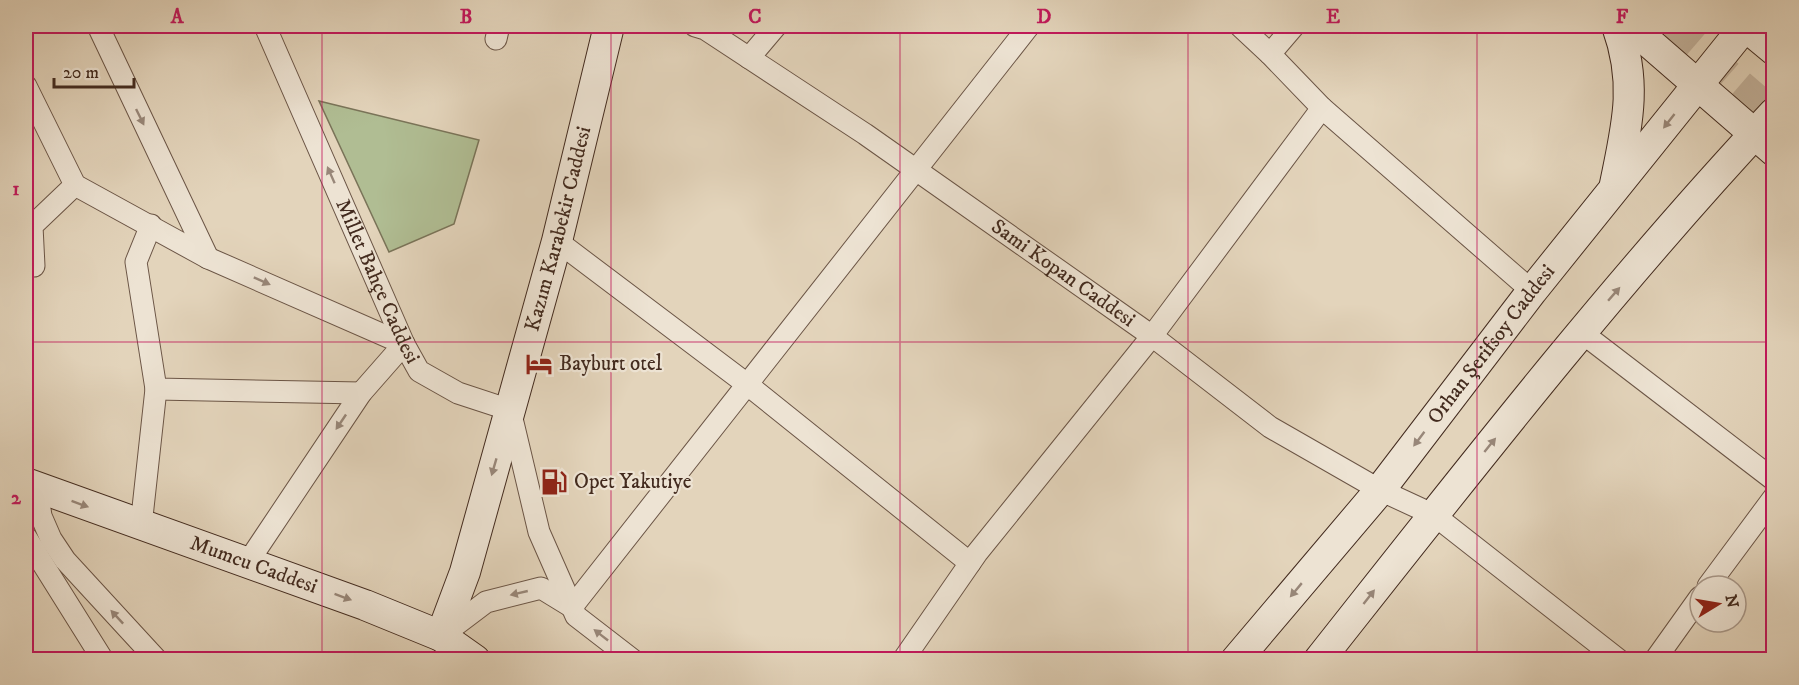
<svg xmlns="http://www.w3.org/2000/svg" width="1799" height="685" viewBox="0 0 1799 685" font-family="'IM FELL DW Pica',serif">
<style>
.green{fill:#b0bd93;stroke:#7a7459;stroke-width:1.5}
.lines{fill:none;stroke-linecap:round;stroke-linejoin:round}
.secondary-tunnel{stroke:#c3b29c;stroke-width:30;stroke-dasharray:30 15;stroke-linecap:butt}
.street-casing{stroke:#6b5546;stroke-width:23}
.secondary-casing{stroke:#432b1f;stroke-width:32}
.street{stroke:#ede3d3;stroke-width:21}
.secondary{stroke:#ede3d3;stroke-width:30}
.oneway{fill:#988779}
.grid{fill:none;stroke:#c2185b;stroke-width:1.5;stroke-opacity:0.55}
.labels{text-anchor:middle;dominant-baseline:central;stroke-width:4.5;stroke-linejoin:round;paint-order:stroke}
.street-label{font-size:21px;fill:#432b1f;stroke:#ede3d3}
.poi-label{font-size:21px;fill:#432b1f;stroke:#ede3d3;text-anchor:start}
.neatline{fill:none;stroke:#c2185b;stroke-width:2}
.grid-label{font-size:20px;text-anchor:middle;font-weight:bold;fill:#c2185b}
</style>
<rect width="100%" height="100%" fill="#e3d4bb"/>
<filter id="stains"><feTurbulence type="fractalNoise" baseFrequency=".00333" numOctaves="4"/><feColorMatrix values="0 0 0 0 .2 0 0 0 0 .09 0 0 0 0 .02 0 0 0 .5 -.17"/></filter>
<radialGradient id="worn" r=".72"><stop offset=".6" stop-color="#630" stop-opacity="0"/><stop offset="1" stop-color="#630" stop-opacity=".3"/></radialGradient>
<path class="green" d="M319,101L479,140L454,224L389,252Z"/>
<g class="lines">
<path class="secondary-tunnel" d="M1672,26L1774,114"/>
<g class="street-casing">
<g id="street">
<path d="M98,26L208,258"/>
<path id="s1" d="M265,26L404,344L419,371L458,393L510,410L539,532L576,616L633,660"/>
<path id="s2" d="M695,26L705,29L865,134L1152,336L1270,427L1380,490L1434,515L1619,660"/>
<path d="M1240,26L1270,54L1294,26"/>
<path d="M496,39L499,26"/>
<path d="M1270,54L1322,108"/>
<path d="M749,58L776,26"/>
<path d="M26,86L75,185L208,258L404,344"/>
<path d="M151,225L136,262L156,389L361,393"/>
<path d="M557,241L748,385L970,563"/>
<path d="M26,266H34L32,226L75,185"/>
<path d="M1581,332L1774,480"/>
<path d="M37,488L41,516L51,539L65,560L157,660"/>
<path d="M141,526L156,389"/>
<path d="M26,537L103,660"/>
<path d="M248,562L361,393L404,344"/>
<path d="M1708,586L1774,497"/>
<path d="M572,607L1029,26"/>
<path d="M441,636L486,602L541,588L572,607"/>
<path d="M903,660L977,553L1152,336L1322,108L1532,291"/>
<path d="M1655,660L1700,597"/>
</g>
</g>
<g class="secondary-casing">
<g id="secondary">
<path d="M1630,26L1774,151"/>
<path d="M1745,26L1774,50"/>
<path d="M1615,184C1627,125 1638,84 1617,26"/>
<path id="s3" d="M26,483L365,605L441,636L475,660"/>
<path id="s4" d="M441,636L465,572L557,241L609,26"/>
<path id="s5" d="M1236,660L1380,490L1532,291L1745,26"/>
<path d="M1319,660C1466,474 1612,286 1774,113"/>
</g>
</g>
<use href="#street" class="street"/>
<use href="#secondary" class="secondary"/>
</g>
<defs><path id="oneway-solid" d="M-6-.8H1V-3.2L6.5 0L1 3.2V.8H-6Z" transform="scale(1.5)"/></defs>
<g class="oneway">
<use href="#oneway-solid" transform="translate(140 117) rotate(64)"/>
<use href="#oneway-solid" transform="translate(1669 121) rotate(128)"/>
<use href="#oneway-solid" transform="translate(331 175) rotate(-114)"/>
<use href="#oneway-solid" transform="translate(262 281) rotate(24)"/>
<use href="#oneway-solid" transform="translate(1614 294) rotate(-49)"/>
<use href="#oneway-solid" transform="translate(341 422) rotate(124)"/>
<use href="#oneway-solid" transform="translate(1419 439) rotate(127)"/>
<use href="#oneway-solid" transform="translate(1490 445) rotate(-51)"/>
<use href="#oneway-solid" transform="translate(494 467) rotate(106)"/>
<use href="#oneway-solid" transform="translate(80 504) rotate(20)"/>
<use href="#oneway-solid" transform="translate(1296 590) rotate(130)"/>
<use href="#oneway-solid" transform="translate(519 593) rotate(167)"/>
<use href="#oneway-solid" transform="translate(343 597) rotate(20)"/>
<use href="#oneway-solid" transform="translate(1369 597) rotate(-52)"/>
<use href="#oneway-solid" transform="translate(117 617) rotate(-133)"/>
<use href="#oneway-solid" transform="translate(601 635) rotate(-142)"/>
</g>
<path class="grid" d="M322,26V660M611,26V660M900,26V660M1188,26V660M1477,26V660M26,342H1774"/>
<defs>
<g id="hotel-bare" transform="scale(2.07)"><path d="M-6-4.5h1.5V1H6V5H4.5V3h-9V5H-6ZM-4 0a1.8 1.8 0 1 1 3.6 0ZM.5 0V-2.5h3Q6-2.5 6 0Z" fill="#8f2418" stroke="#ede3d3" stroke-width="2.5" paint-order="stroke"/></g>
<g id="fuel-bare" transform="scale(2.07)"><path d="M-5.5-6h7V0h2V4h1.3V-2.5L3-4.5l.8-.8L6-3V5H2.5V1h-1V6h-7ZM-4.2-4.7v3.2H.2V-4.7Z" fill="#8f2418" stroke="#ede3d3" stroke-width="2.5" paint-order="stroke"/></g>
</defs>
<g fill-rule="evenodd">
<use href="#hotel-bare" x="539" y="364"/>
<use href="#fuel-bare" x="554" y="482"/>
</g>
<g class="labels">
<g class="street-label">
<text stroke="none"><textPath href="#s4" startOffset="424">Kazım Karabekir Caddesi</textPath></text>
<text stroke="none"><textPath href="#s2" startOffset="444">Sami Kopan Caddesi</textPath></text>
<text stroke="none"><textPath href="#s1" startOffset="279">Millet Bahçe Caddesi</textPath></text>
<text stroke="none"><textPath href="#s5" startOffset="406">Orhan Şerifsoy Caddesi</textPath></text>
<text stroke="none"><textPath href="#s3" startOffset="242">Mumcu Caddesi</textPath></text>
</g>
<g class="poi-label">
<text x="559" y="364">Bayburt otel</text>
<text x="574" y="482">Opet Yakutiye</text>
</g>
</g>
<rect width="1799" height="685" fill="none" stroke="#e3d4bb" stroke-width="66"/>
<g transform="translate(1718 604) rotate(79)"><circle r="28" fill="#ede3d3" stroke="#a9998b" stroke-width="1.5"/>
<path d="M0-4.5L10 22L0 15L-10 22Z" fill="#8f2418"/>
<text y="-9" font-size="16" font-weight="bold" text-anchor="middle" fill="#432b1f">N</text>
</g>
<path d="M54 78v9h80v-9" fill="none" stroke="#432b1f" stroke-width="3"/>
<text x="63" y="78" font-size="18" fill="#432b1f" stroke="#ede3d3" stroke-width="4.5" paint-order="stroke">20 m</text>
<rect x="33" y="33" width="1733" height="619" class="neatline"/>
<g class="grid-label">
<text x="177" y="23">A</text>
<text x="466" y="23">B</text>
<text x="755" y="23">C</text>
<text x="1044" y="23">D</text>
<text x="1333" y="23">E</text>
<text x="1622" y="23">F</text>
<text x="16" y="195">1</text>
<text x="16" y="504">2</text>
</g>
<rect width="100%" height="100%" filter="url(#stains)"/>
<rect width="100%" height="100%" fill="url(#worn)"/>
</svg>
